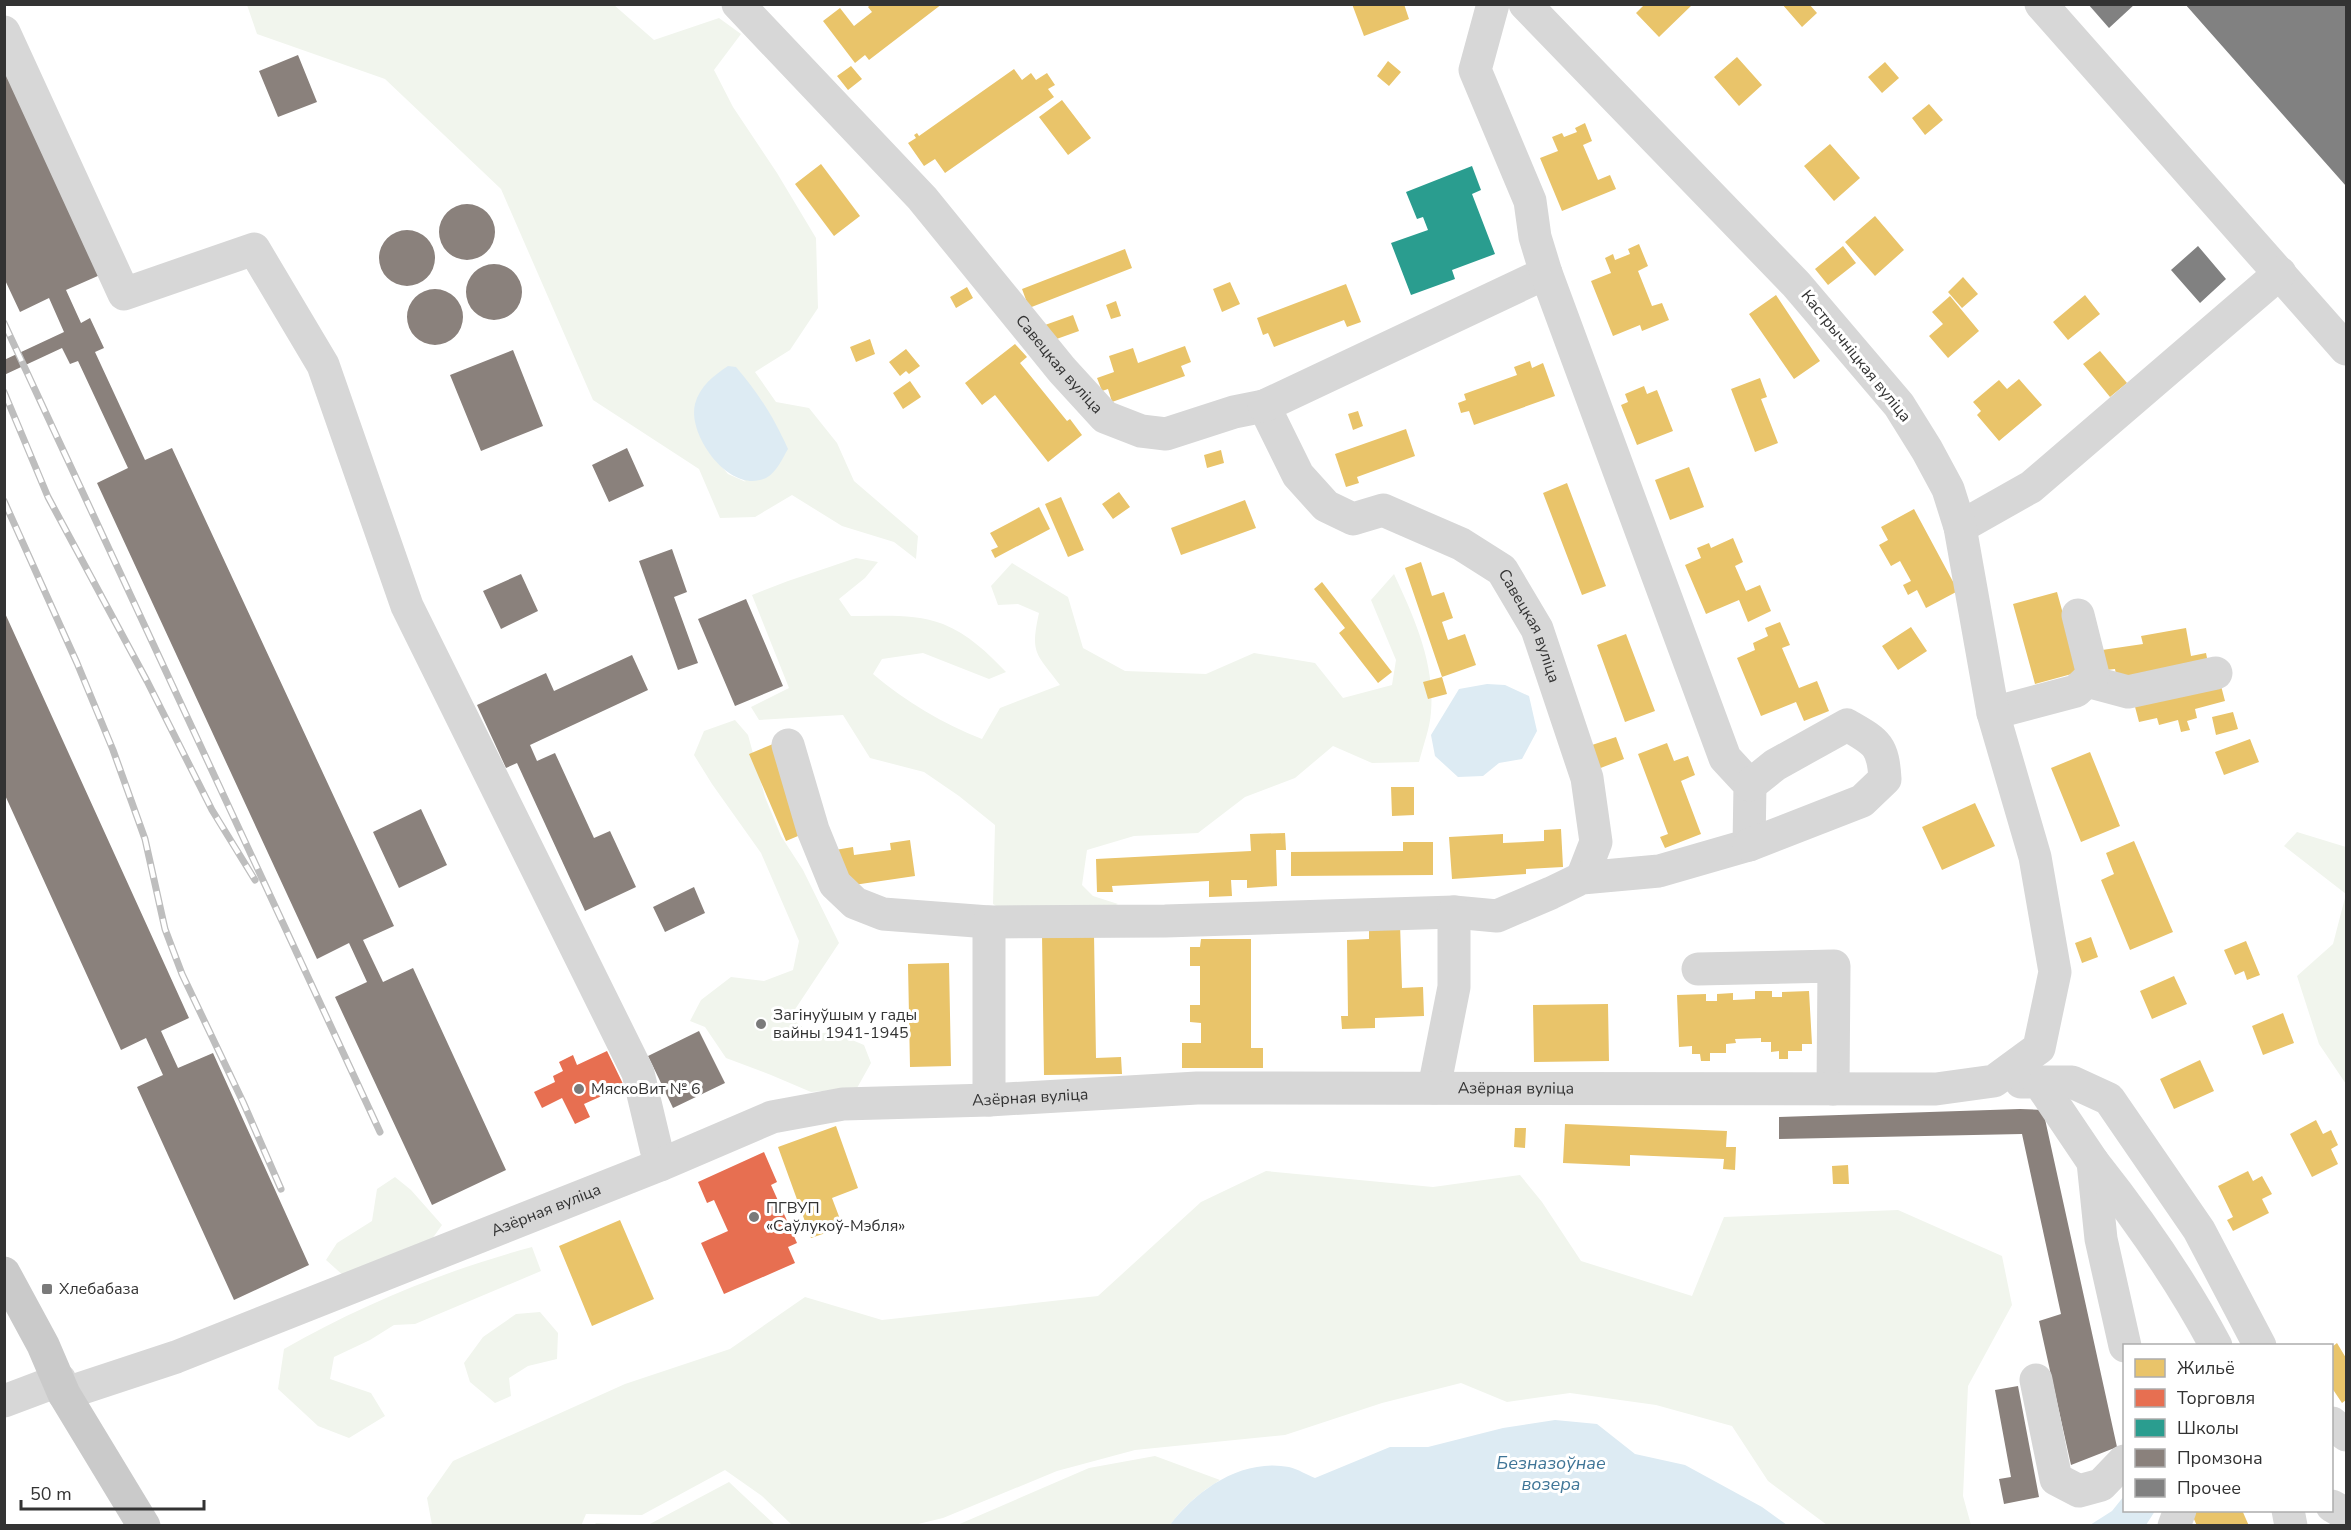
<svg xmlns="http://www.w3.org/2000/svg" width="2351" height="1530" viewBox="0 0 2351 1530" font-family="'Nunito Sans',sans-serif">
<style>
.green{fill:#f1f5ed;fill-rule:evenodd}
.water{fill:#ddebf3}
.homes{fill:#e9c46a}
.shops{fill:#e76f51}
.schools{fill:#2a9d8f}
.industry{fill:#8a817c}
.building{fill:#818181}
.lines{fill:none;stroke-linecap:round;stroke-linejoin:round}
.minor{stroke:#d7d7d7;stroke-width:33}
.major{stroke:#cacaca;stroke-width:33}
.rail-casing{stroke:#bebebe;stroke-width:7}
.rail{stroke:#fff;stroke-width:4.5;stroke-dasharray:14;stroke-linecap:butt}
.poi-dot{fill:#7a7a7a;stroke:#fff;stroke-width:2}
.labels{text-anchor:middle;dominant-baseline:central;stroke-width:6;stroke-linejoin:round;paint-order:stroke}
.street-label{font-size:16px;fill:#333;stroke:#fff}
.poi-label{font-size:16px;fill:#333;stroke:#fff;text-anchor:start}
.water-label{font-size:18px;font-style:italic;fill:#3f7597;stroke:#fff}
</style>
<rect width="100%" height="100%" fill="#fff"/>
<path class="green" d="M247,5H614L654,40L719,18L741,34L714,70L733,107L777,173L816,238L818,308L790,350L755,372L776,402L809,408L837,443L854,481L918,536L916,559L894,542L842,526L792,495L755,517L720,518L699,469L593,400L501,189L385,79L257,34ZM706,448L746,482L728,474Z
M856,558L878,562L865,578L839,599L851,616C881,616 915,613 943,624C968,634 988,653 1006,672L989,679L923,653L882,659L873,674C905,701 943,724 982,739L1000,708L1060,685C1036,653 1030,654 1039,613L1018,604L998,605L991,586L1012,563L1068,597L1083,648L1125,671L1206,674L1254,653L1315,663L1343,698L1392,685L1396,660L1371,600L1394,574C1414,617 1435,663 1431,712C1430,728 1423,746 1419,762L1372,763L1333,746L1295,778L1245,797L1198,833L1134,836L1087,850L1082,885L1093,896L1118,904L1086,918L1009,914L993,904L995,825L959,796L924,772L870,758L843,715L759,720L751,707L789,688L752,595L788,581Z
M735,720L748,735L765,797L781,836L803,870L839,943L790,1017L811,1034L833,1032L864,1045L871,1063L857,1088L811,1092L771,1075L726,1058L705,1027L690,1021L701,1000L731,977L764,981L793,970L799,941L761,853L712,784L694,755L704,731Z
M2297,832L2346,847V894L2284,846Z
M2346,894V1084L2319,1044L2297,976L2333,944Z
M1266,1171L1433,1187L1520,1175L1542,1202L1581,1261L1692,1296L1724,1217L1898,1210L2002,1256L2012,1305L1968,1386L1963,1496L1971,1525H1827L1768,1481L1732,1426L1656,1405L1570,1393L1507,1402L1461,1383L1382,1403L1285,1435L1135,1450L1057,1471L943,1518L914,1525H792L762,1496L725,1470L642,1515L586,1514L581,1526L432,1525L427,1498L453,1461L625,1384L730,1349L805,1297L882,1320L1098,1296L1201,1202Z
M395,1177L411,1190L442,1225L432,1239L345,1277L326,1260L337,1243L372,1221L377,1189Z
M532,1247L541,1271L415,1324L394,1325L370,1340L334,1357L330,1379L371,1393L385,1416L349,1438L318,1426L278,1389L284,1349C361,1305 446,1270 532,1247Z
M540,1312L558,1333L557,1359L528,1366L509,1378L511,1396L495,1403L470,1382L464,1363L483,1337L516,1314Z
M1155,1456L1220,1480C1199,1493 1184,1506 1170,1525L955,1526L1089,1468Z
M729,1482L775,1525H594L596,1523L648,1525Z"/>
<path class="water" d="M728,366L736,367C759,394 773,416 788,449C782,459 777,472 766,478C730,495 687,435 695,404C700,386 713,376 728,366Z
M1487,684L1505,685L1529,696L1537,731L1522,759L1499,763L1483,776L1458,777L1435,756L1431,735L1459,689Z
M1555,1420L1597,1424L1635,1454L1685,1465L1762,1507L1787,1525H1170C1196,1490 1242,1458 1289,1467C1298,1469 1307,1475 1315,1478L1390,1447H1428L1503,1428Z
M2124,1496V1510L2155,1511L2146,1525H2090L2112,1511Z"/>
<path class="homes" d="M871,4H942L869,60L865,55L855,63L823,21L840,8L854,26L872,12L868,7Z
M1352,4H1404L1409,19L1364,36Z
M1645,4H1693L1659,37L1636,13Z
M1782,4H1809L1817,13L1802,27Z
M1737,57L1762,85L1739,106L1714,77Z
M1388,61L1401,72L1389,86L1377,76Z
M1885,62L1899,78L1882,93L1868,77Z
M851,66L862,79L848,90L837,76Z
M1014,69L1022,80L1031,73L1036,80L1047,73L1055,85L1048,89L1054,97L945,173L935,159L924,166L908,143L916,138L914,135L917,133L919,136Z
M1062,100L1091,138L1068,155L1039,117Z
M1929,104L1943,120L1925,135L1912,118Z
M1585,123L1592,141L1583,145L1598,180L1610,175L1616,189L1562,211L1540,158L1558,151L1552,137L1562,133L1564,137L1577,132L1575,128Z
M1830,144L1860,178L1834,201L1804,166Z
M821,164L860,216L834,236L795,184Z
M1875,216L1904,250L1875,276L1845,242Z
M1639,244L1648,266L1638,271L1652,306L1662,303L1669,320L1642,331L1640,325L1613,336L1591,281L1611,273L1605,258L1613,254L1615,260L1630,254L1628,249Z
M1843,246L1856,263L1828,285L1815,269Z
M1125,249L1132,268L1029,308L1022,289Z
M1963,277L1978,294L1962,308L1948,292Z
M1230,282L1240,304L1222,312L1213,289Z
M1346,284L1361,322L1347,327L1344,320L1274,347L1268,333L1263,335L1257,318Z
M967,287L973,298L956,308L950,297Z
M1776,295L1820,361L1794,379L1749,314Z
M2085,295L2100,314L2068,340L2053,322Z
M1950,296L1979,331L1948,358L1929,336L1943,324L1932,312Z
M1116,301L1121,316L1111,319L1106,305Z
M1073,315L1079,331L1051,341L1045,325Z
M870,339L875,354L856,362L850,347Z
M1015,344L1027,357L1020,363L1067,421L1070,419L1082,435L1048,462L995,395L982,405L965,383Z
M1185,346L1191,362L1181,366L1185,376L1112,402L1108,389L1102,391L1097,378L1114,372L1109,356L1133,348L1138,363Z
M906,349L920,366L909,374L906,371L900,376L889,362Z
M2100,351L2127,383L2110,397L2083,364Z
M1530,361L1532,368L1543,363L1555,396L1474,425L1469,411L1461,413L1458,403L1466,400L1464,394L1517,375L1514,367Z
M1760,378L1767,397L1761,399L1778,443L1755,452L1731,389Z
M2019,379L2042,405L1999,441L1977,415L1981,411L1973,402L1999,380L2007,389Z
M910,381L921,397L903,409L893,393Z
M1644,386L1647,394L1657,390L1673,431L1637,445L1621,405L1628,402L1625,394Z
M1358,411L1363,426L1353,430L1348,414Z
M1406,429L1415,456L1357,477L1359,483L1346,487L1335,454Z
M1221,450L1224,463L1207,468L1204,455Z
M1689,467L1704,507L1670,520L1655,480Z
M1567,483L1606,586L1582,595L1543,493Z
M1119,492L1130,507L1113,519L1102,504Z
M1061,497L1084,550L1068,557L1045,504Z
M1245,500L1256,528L1181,555L1171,528Z
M1039,507L1050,529L995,558L991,550L998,547L990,533Z
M1914,509L1958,591L1926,608L1917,590L1908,595L1903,585L1911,581L1900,561L1891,566L1879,545L1888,540L1881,527Z
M1733,538L1743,562L1735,566L1746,591L1760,585L1771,611L1748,622L1739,600L1706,614L1685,565L1701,558L1697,548L1709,543L1711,548Z
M1421,562L1432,596L1444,592L1453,618L1442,622L1448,640L1465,634L1476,665L1442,677L1405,568Z
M1322,582L1392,672L1378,683L1339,633L1345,628L1314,589Z
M2057,592L2079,672L2035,684L2013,604Z
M1780,622L1790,645L1782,648L1799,688L1817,681L1829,711L1804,721L1796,702L1761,716L1737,658L1755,650L1753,643L1768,636L1765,628Z
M1911,627L1927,651L1898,670L1882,646Z
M2186,628L2191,656L2206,653L2209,668L2118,684L2115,669L2106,670L2102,650L2143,644L2141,636Z
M1626,634L1655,711L1625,722L1597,645Z
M1442,677L1447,694L1428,699L1423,682Z
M2220,682L2225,701L2195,709L2197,718L2187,721L2190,730L2181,732L2178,720L2159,725L2157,718L2139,722L2134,703Z
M2233,712L2238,729L2216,735L2212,717Z
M1616,737L1624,759L1598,769L1589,746Z
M2250,739L2259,762L2224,775L2215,752Z
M1667,743L1674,761L1688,756L1695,775L1681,781L1701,834L1665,848L1660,837L1668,834L1638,754Z
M773,744L810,831L786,841L749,754Z
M2090,752L2120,826L2081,842L2051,768Z
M1391,787H1414V815L1392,816Z
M1975,803L1995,846L1942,870L1922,827Z
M1561,829L1563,867L1526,869V874L1452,879L1449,837L1503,834V843L1544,841V830Z
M1285,833L1286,850H1276L1277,886L1247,888V880H1231L1232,896L1209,897V881L1112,886L1113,892H1097L1096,859L1251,851L1250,834Z
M910,840L915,876L847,886L835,850L853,847L854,855L891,850L890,843Z
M2134,841L2173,932L2130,950L2101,880L2114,874L2106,853Z
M1403,842H1433V875L1291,876V852L1403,851Z
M1400,923L1402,988L1423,987L1424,1016L1375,1018V1028L1342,1029L1341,1016H1348L1347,940L1369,939V924Z
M1042,934H1094L1096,1058L1121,1057L1122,1074L1044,1075Z
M2091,937L2098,957L2082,963L2075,943Z
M1201,939H1251V1048H1263V1068H1182V1043H1201V1023L1190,1022V1005H1200V966H1190V947H1200Z
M2246,941L2260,975L2247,980L2244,971L2235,975L2224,950Z
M949,963L951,1066L910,1067L908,964Z
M2174,976L2187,1004L2152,1019L2140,991Z
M1755,991H1772V997H1782V992L1809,991L1812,1044H1802V1051H1788V1059H1779V1051L1771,1052V1042H1761V1038L1735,1039L1736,1043L1726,1044V1053H1710V1061H1701L1700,1054H1692V1046L1679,1047L1677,995L1706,994V1001H1717V994L1733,993V1000L1755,999Z
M1608,1004L1609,1061L1534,1062L1533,1005Z
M2283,1013L2294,1043L2263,1055L2252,1026Z
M2200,1060L2214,1091L2174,1109L2160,1079Z
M2316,1120L2323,1134L2331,1130L2338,1145L2331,1149L2338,1164L2312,1177L2290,1134Z
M1565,1124L1727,1131L1726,1147H1736L1735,1170L1723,1169L1724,1159L1630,1155V1166L1563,1163Z
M836,1126L858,1188L832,1198L843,1227L811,1238L778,1147Z
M1515,1128H1526L1525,1148L1514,1147Z
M1848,1165L1849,1184H1833L1832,1166Z
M2248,1171L2253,1181L2262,1176L2272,1194L2262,1199L2269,1213L2233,1231L2227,1220L2233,1217L2218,1186Z
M620,1220L654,1299L592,1326L559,1246Z
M2337,1343L2346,1358V1400L2342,1403L2332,1388V1347Z
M2190,1510H2242L2249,1526H2197Z"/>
<path class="shops" d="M607,1051L624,1086L584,1104L590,1117L575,1124L562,1098L542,1108L534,1092L555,1082L553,1076L563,1071L559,1062L573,1055L577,1065Z
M764,1152L777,1182L771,1185L797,1243L788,1247L795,1263L724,1294L701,1243L728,1231L714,1200L707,1203L698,1182Z"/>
<path class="schools" d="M1472,166L1481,190L1472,194L1495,254L1452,270L1455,279L1411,295L1391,243L1428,230L1423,217L1417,219L1406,192Z"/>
<path class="industry" d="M298,55L317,102L278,117L259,71Z
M4,70L100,275L66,290L81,323L90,318L104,348L95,352L145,460L172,448L394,926L363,940L383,982L413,968L506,1170L432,1205L335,997L367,982L349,943L317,959L97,483L128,468L78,361L70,364L62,348L4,375V360L64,332L49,298L20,312L4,278Z
M439 232a28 28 0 1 1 56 0a28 28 0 1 1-56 0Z
M379 258a28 28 0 1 1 56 0a28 28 0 1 1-56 0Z
M466 292a28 28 0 1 1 56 0a28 28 0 1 1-56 0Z
M407 317a28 28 0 1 1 56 0a28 28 0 1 1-56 0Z
M513,350L543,426L481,451L450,375Z
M627,448L644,486L609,502L592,465Z
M672,549L687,592L674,597L698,663L678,670L639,561Z
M521,574L538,611L501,629L483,591Z
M746,599L783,686L735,706L698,619Z
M4,611L189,1018L161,1031L178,1068L213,1053L309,1265L234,1300L137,1087L163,1075L146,1038L121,1050L4,793Z
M632,655L648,690L530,745L537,761L555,753L594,838L610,831L636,887L585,911L517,763L506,768L477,705L546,673L554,691Z
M421,809L447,865L399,888L373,832Z
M694,887L705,913L665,932L653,907Z
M699,1031L725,1083L673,1108L648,1056Z
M2020,1109L2043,1110L2117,1447L2071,1465L2039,1321L2061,1314L2022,1134L1779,1139V1117Z
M2018,1386L2039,1497L2004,1504L1999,1479L2011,1477L1995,1390Z"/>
<path class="building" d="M2088,4H2135L2109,28Z
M2185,4H2346V186Z
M2198,246L2226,279L2200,303L2171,270Z"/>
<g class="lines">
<g class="minor">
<path id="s1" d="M738,4L922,198L1062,370L1105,417L1141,431L1166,434L1234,412L1264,406L1298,475L1326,506L1353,519L1383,510L1461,544L1502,570L1537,629L1587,778L1596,842L1582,878"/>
<path d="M2041,4L2346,349"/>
<path d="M4,32L124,294L254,249L323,365L407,606L638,1073L660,1165"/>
<path d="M1264,406L1546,273"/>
<path d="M1960,527L2031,487L2280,273"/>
<path d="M2087,681L2128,692L2216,673"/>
<path d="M1993,713L2076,691L2093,675L2078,615"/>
<path d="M788,745L813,830L835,884L855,903L883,914L989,922L1165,921L1454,912L1497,916L1551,893L1582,878L1659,871L1749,845L1750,785L1725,758L1546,273L1535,237L1530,201L1475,70L1493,4"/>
<path d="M1749,845L1862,801L1885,779C1883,744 1876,742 1847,725L1775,765L1750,785"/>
<path d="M1698,969L1834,966L1833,1089"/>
<path d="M2021,1082H2039L2093,1162L2101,1239L2125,1346"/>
<path d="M2039,1082H2072L2109,1099L2199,1230L2260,1346"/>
<path d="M1434,1088L1454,987V912"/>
<path d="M989,1100V922"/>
<path d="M2093,1162C2139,1220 2181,1280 2216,1346"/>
<path d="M2036,1380L2056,1479L2079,1491L2101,1485L2124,1461"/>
<path id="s2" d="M64,1394L176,1357L660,1165L772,1117L843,1104L989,1100L1197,1088L1936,1089L1994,1081L2039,1048L2055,972L2035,857L1993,713L1960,527L1948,489L1927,450L1899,405L1796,284L1525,4"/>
<path d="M4,1401L60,1380"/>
<path d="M2332,1423L2346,1435"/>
<path d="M2332,1506L2346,1514"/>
<path d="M2288,1510L2291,1526"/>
<path d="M2174,1526L2180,1510"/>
</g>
<path class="major" d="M4,1273L43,1345L64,1394L144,1526"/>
<g class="rail-casing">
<path id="rail" d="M4,323L380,1132
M4,392L48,497L147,681L212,810L255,880
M4,501L77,663L113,750L145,839L165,929L182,974L243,1102L281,1189"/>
</g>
<use href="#rail" class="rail"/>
</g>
<g class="poi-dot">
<circle cx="761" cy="1024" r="6"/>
<circle cx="579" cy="1089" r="6"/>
<circle cx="754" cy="1217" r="6"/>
<rect x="41" y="1283" width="12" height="12" rx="3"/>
</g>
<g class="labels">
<g class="street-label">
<text transform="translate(1856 356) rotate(51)">Кастрычніцкая вуліца</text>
<text stroke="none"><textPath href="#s1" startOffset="483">Савецкая вуліца</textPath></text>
<text stroke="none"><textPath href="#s1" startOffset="1095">Савецкая вуліца</textPath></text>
<text stroke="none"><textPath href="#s2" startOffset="1506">Азёрная вуліца</textPath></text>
<text stroke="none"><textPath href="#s2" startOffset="1020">Азёрная вуліца</textPath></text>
<text stroke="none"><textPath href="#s2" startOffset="516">Азёрная вуліца</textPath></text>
</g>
<g class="poi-label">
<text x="773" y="1015">Загінуўшым у гады<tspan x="773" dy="18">вайны 1941-1945</tspan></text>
<text x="591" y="1089">МяскоВит № 6</text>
<text x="766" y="1208">ПГВУП<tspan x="766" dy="18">«Саўлукоў-Мэбля»</tspan></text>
<text x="59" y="1289">Хлебабаза</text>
</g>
<g class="water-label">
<text x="1551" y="1463">Безназоўнае<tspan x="1551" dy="21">возера</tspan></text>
</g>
</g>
<rect width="2351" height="1530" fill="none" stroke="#333333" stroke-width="12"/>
<rect x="2123" y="1344" width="210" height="168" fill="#ffffff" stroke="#adadad" stroke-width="1.5"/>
<rect x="2135" y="1359" width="30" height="18" fill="#e9c46a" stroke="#adadad" stroke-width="1.5"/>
<text x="2177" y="1374" font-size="18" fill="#333333">Жильё</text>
<rect x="2135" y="1389" width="30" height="18" fill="#e76f51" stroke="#adadad" stroke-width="1.5"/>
<text x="2177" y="1404" font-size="18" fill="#333333">Торговля</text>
<rect x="2135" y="1419" width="30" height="18" fill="#2a9d8f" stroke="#adadad" stroke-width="1.5"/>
<text x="2177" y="1434" font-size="18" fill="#333333">Школы</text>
<rect x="2135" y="1449" width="30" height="18" fill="#8a817c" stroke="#adadad" stroke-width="1.5"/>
<text x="2177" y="1464" font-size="18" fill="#333333">Промзона</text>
<rect x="2135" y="1479" width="30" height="18" fill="#818181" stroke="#adadad" stroke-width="1.5"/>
<text x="2177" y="1494" font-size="18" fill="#333333">Прочее</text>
<path d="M21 1500v9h183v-9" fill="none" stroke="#333333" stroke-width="3"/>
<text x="30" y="1500" font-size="18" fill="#333333" stroke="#ffffff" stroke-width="4.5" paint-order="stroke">50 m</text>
</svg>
